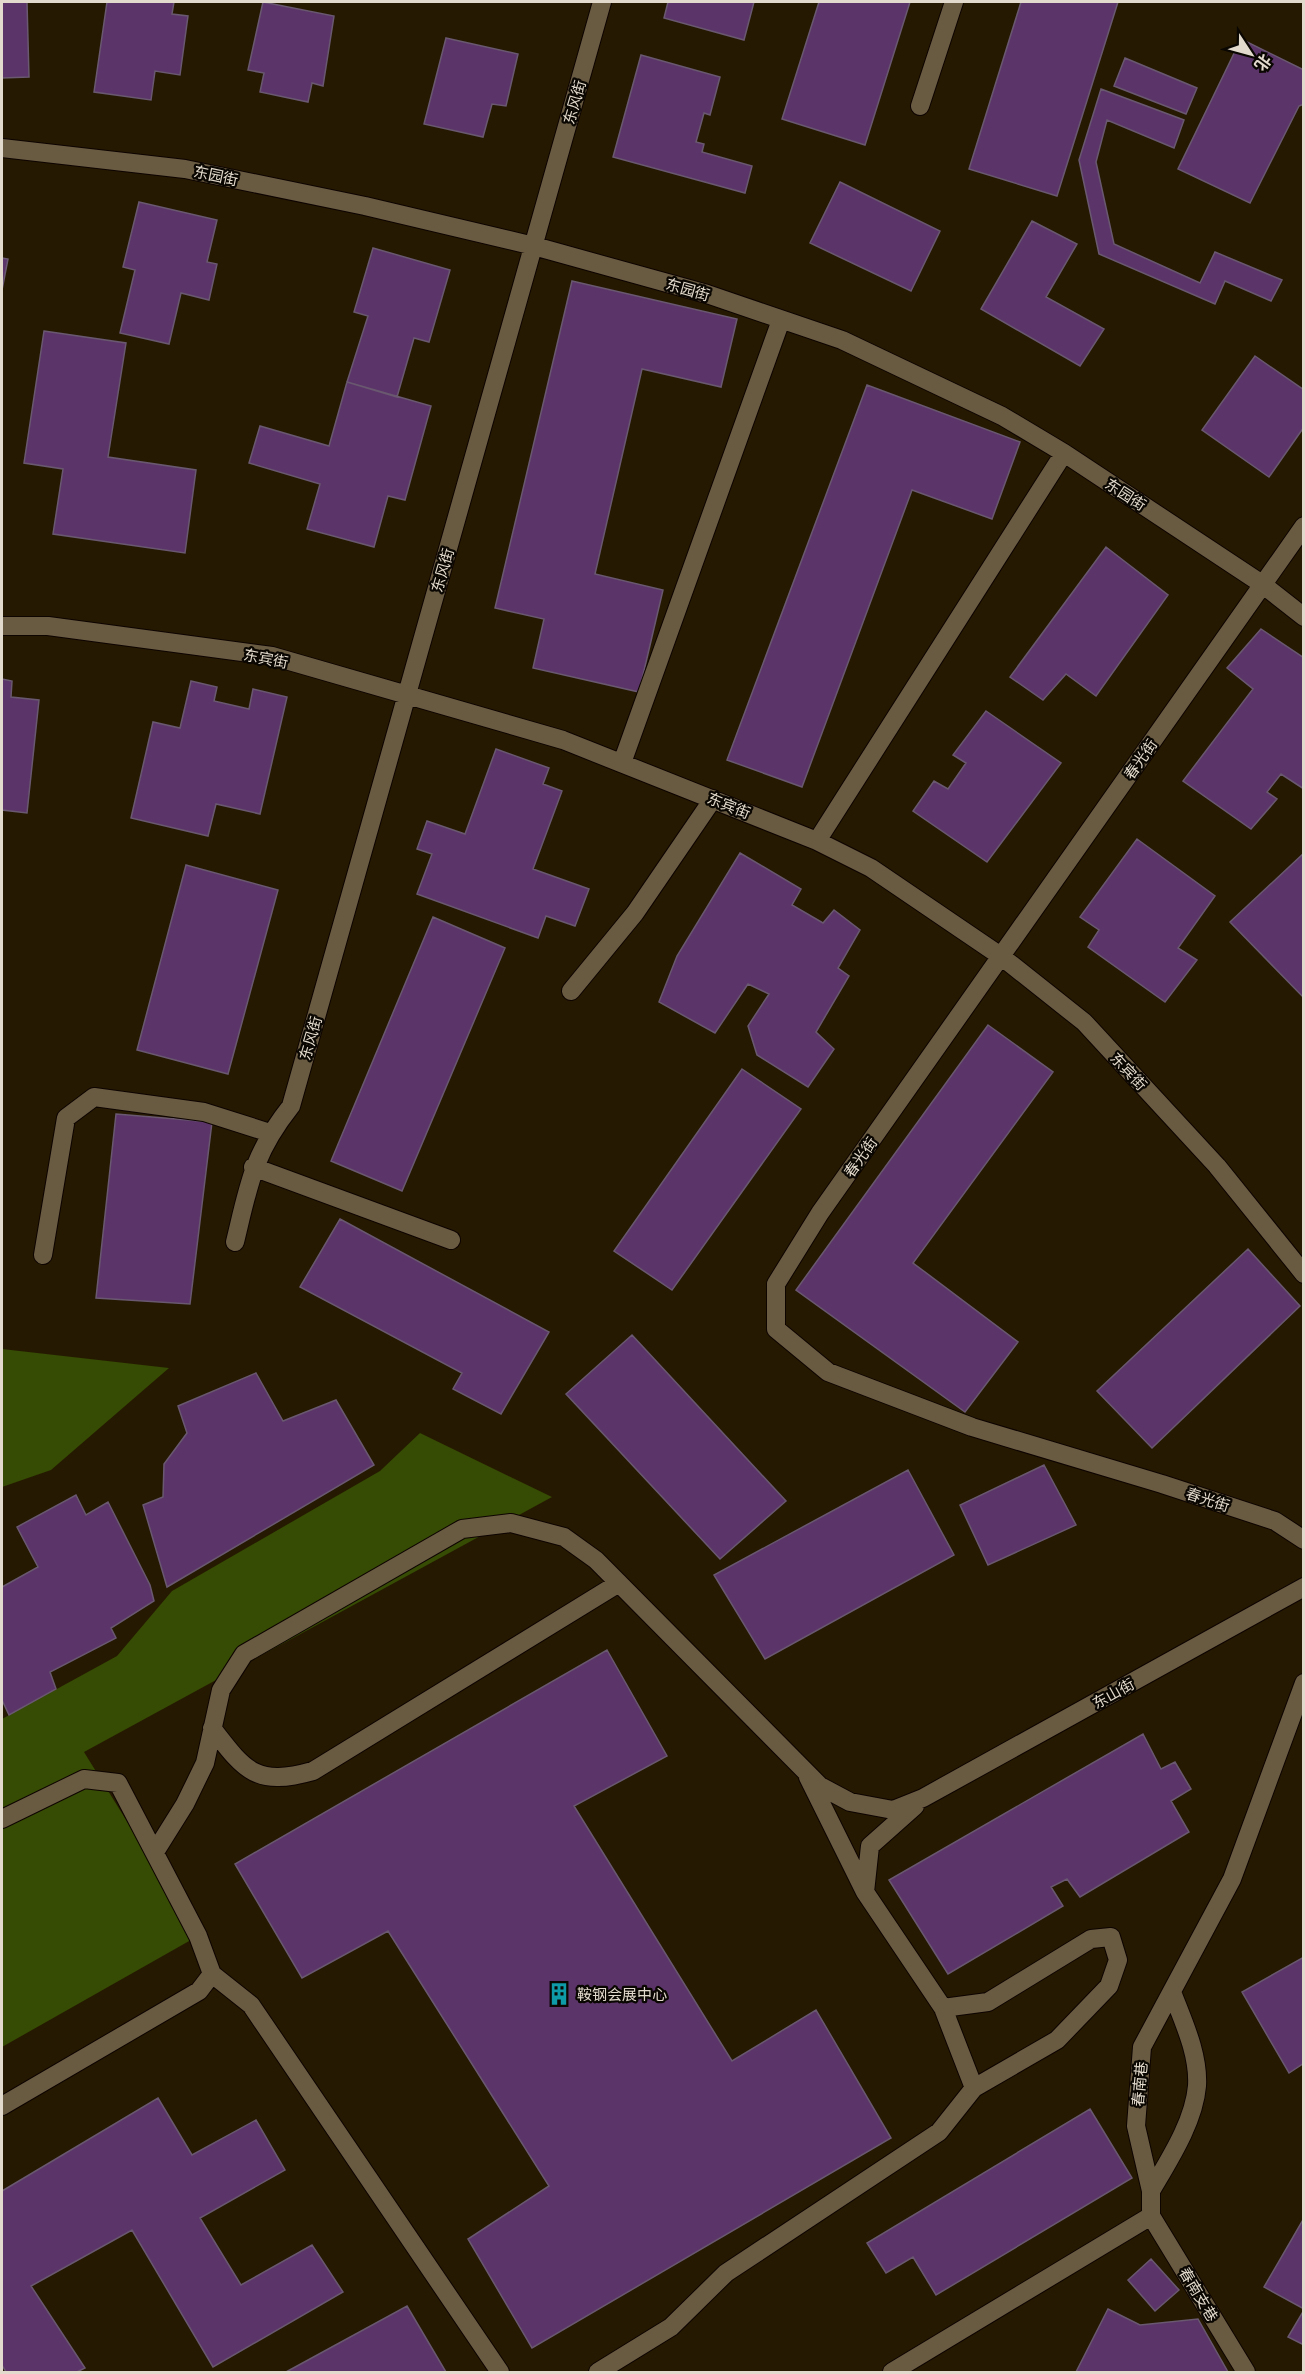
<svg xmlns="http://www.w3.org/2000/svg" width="1305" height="2374" viewBox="0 0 1305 2374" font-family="'Playfair Display','Noto Sans SC',serif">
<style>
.forest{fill:#364b03}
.building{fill:#5b3569;stroke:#69586f;stroke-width:1.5}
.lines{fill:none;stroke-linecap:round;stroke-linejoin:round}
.minor-casing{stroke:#0e0400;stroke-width:20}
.minor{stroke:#695b42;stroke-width:18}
.labels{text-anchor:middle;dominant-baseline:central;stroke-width:4.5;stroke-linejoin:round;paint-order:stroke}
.street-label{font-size:15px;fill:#e2dacc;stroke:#0a0601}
.poi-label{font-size:15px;fill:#e2dacc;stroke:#0a0601;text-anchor:start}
</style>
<rect width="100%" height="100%" fill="#251902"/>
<path class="forest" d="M2,1349L169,1368L51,1470L2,1487Z
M420,1433L552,1497L84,1752L198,1936L2,2047V1719L117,1656L172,1591L380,1471Z"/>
<path class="building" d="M2,2H27L29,77L2,78Z
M107,2H174L172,14L188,16L180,75L155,71L151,100L94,92Z
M263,2L334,16L323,86L312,83L308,102L260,92L264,73L248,70Z
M668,2H754L744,40L664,18Z
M819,2H910L865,145L782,119Z
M1021,2H1118L1057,196L969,169Z
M446,38L518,54L506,106L492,104L483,137L424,124Z
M1241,39L1304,70V104L1299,106L1250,203L1178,169Z
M641,55L720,77L710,115L704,113L696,142L704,144L702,152L752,166L745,193L613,157Z
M1125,58L1197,88L1186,114L1114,86Z
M1101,89L1184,120L1174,148L1107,120L1096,162L1114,244L1200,283L1215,252L1282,280L1271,301L1225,281L1215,304L1099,254L1079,160Z
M840,182L940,231L911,291L810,243Z
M139,202L217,220L207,262L217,264L209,300L181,293L169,344L120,333L135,270L123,267Z
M1032,221L1077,244L1046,297L1104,329L1080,366L981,309Z
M373,248L450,270L429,342L414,338L397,397L347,382L368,316L354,312Z
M2,258L8,259L2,290Z
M572,281L737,319L721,387L642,369L595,574L663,590L639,692L533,668L544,619L495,608Z
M44,331L126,343L108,457L196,470L185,553L53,534L63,469L24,463Z
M1255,356L1304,390V427L1269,477L1202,430Z
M347,382L431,406L405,500L388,496L374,547L307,529L320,484L249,463L260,426L329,446Z
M867,385L1020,442L992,519L912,490L802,787L727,760Z
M1106,547L1168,595L1096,696L1066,674L1043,700L1010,677Z
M1261,629L1304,658V789L1281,774L1267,792L1277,799L1251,829L1183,781L1253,689L1227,668Z
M2,679L12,681L11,697L39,700L27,813L2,810Z
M191,681L217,687L214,701L249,709L253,689L287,697L260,814L216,804L208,836L131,818L153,722L180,728Z
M986,711L1061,763L987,862L913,811L934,781L948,789L966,763L953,755Z
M496,749L549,768L543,784L562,791L533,869L589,889L575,926L546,916L538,938L417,894L432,854L417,849L427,821L465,834Z
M1137,839L1215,896L1178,948L1197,960L1165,1002L1088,947L1099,930L1080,917Z
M740,853L801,889L792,905L823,923L834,910L860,930L838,968L849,976L816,1032L834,1049L808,1087L757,1055L748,1026L769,994L748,984L715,1033L659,1002L677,956Z
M1304,853V998L1230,922Z
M186,865L278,890L228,1074L137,1050Z
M433,917L505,948L402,1191L331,1161Z
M988,1025L1053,1072L913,1263L1018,1342L965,1412L796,1290Z
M742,1069L801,1109L672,1290L614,1251Z
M116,1114L212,1122L190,1304L96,1298Z
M340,1219L549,1332L501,1414L453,1389L462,1373L300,1287Z
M1248,1249L1300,1306L1152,1448L1097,1391Z
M632,1335L786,1501L720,1559L566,1394Z
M256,1373L283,1421L336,1400L374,1465L167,1587L143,1505L163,1497L164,1464L187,1433L178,1406Z
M1044,1465L1076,1525L988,1565L960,1505Z
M908,1470L954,1555L765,1659L714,1575Z
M76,1495L86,1515L108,1502L150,1585L154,1601L111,1628L116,1638L50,1672L56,1689L9,1715L2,1700V1587L38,1567L17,1527Z
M607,1650L667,1756L574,1806L732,2061L816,2010L891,2138L532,2348L468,2239L549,2186L388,1931L302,1978L235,1864Z
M1143,1734L1161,1769L1175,1762L1191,1789L1171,1801L1189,1832L1080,1897L1067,1879L1051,1887L1063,1906L948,1974L889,1880Z
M1304,1957V2063L1289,2073L1242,1992Z
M158,2098L192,2155L256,2120L285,2170L200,2218L241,2285L312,2245L343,2292L213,2367L132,2230L31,2286L85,2368L77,2372H6L2,2365V2191Z
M1090,2109L1132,2178L936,2295L913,2257L886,2273L867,2243Z
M1304,2218V2309L1264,2287Z
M1151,2259L1179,2290L1155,2311L1128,2280Z
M407,2306L446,2372H286Z
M1108,2309L1140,2325L1198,2319L1228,2372H1076Z
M1304,2310V2345L1288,2337Z"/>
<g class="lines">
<g class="minor-casing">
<path id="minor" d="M920,106L954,2
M2,148L185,169L365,206L534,246L707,294L842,340L1002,416L1064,453L1262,584L1304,617
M1304,526L820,1213L776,1284V1329L828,1372L972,1427L1162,1484L1275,1521L1304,1540
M2,626H48L272,656L563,740L817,841L871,868L1002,957L1084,1022L1217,1166L1304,1274
M622,763L781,320
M817,841L1064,453
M571,991L635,913L713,799
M253,1167L451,1240
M235,1242C249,1184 253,1154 291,1106L602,2
M43,1255L66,1118L94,1097L204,1112L270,1133
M212,1728C245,1771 256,1787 313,1771L619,1583
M2,1819L84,1779L118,1783L198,1936L212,1974L199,1991L2,2106
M155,1852L185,1804L205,1763L221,1690L244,1654L462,1529L511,1523L564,1537L596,1560L820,1786L850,1802L893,1810L923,1798L1304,1587
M865,1892L870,1846L915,1806
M212,1974L251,2005L500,2372
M943,2008L988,2002L1091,1939L1111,1937L1118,1960L1109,1986L1057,2040L974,2088
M1151,2191C1169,2160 1194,2122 1197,2086C1199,2054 1183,2021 1172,1992
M1151,2216V2191L1136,2126L1142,2047L1232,1879L1304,1683
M1151,2216L1246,2372
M598,2372L671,2327L726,2273L939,2132L974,2088L943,2008L865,1892L808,1777
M892,2372L1151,2216"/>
</g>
<use href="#minor" class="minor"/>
</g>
<defs>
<g id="building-bare" transform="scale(1.8)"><path d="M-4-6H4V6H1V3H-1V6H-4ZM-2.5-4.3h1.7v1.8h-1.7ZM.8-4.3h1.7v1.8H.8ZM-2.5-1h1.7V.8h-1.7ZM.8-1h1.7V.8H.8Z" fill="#0f9aa8" stroke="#0a0601" stroke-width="2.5" paint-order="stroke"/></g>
</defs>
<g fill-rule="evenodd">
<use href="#building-bare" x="559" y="1994"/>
</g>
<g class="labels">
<g class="street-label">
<text transform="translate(574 102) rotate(-74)">东风街</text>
<text transform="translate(216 175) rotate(12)">东园街</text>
<text transform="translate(688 289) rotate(16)">东园街</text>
<text transform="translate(1126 494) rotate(33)">东园街</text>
<text transform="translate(442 570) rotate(-74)">东风街</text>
<text transform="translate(266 658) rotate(11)">东宾街</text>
<text transform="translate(1140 759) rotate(-55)">春光街</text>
<text transform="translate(729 805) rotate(22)">东宾街</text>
<text transform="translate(310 1038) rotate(-74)">东风街</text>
<text transform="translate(1129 1071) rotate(47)">东宾街</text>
<text transform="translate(860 1157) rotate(-55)">春光街</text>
<text transform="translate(1208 1499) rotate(18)">春光街</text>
<text transform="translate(1113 1693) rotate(-29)">东山街</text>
<text transform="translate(1139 2084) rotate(-85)">春南巷</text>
<text transform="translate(1199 2294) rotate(59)">春南支巷</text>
</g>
<g class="poi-label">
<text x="577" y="1994">鞍钢会展中心</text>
</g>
</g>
<rect width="1305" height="2374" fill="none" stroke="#e2dacc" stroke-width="6"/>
<g transform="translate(1251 54) rotate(126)" stroke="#0a0601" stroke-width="4.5" paint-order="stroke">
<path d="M0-4.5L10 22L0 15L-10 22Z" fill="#e2dacc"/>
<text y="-9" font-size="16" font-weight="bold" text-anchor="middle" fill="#e2dacc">北</text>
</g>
</svg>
